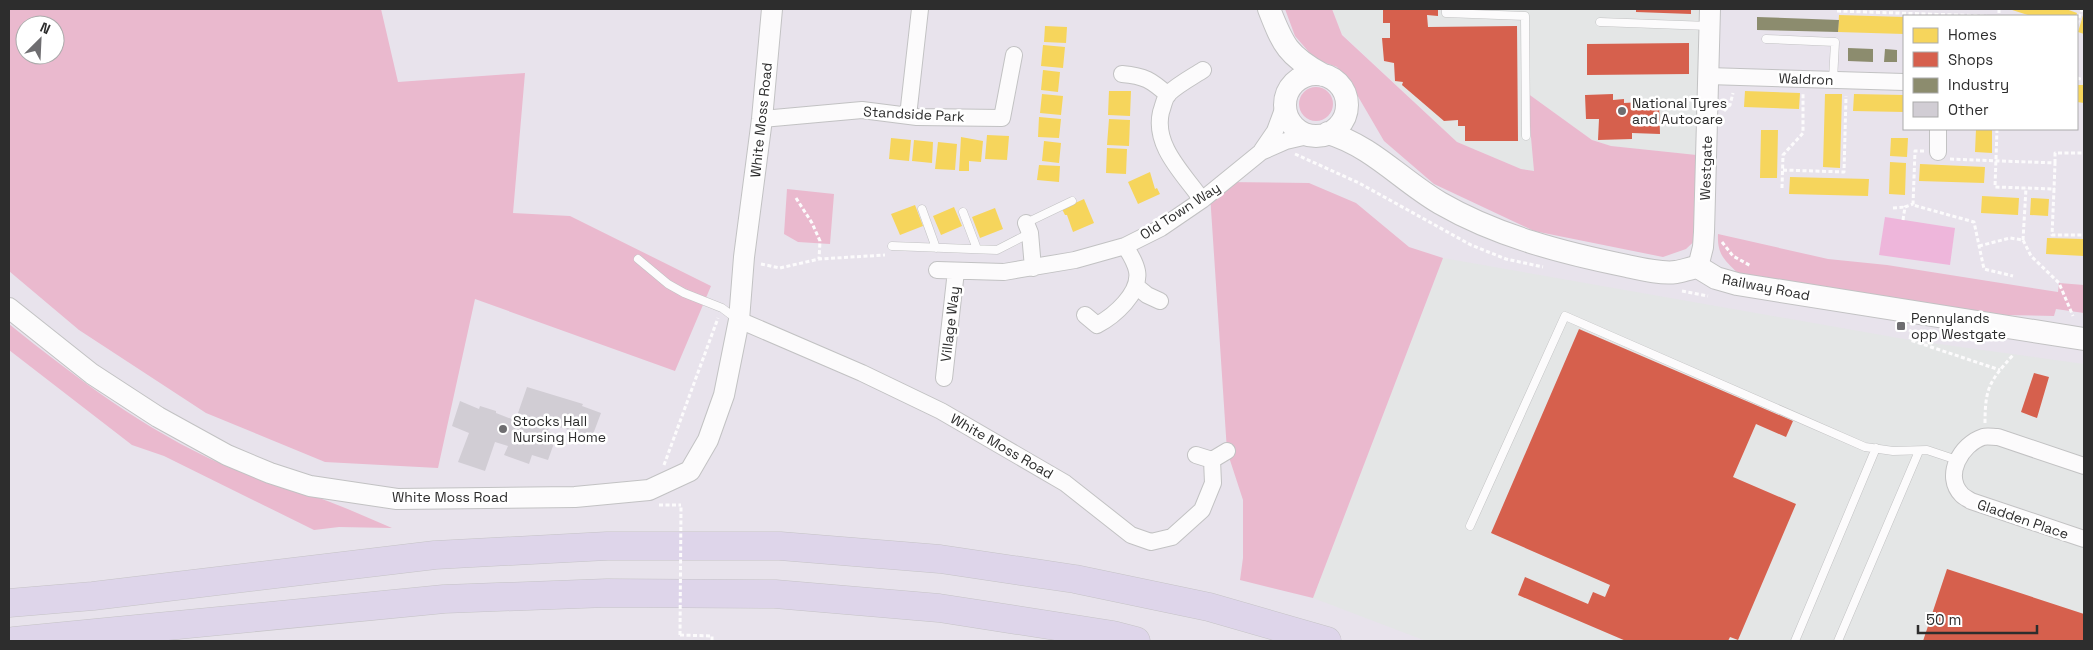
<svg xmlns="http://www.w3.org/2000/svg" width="2093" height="650" viewBox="0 0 2093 650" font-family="'Space Grotesk',sans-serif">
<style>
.industrial{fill:#e4e6e6}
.green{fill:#eab9ce;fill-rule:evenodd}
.pitch{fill:#eeb6db}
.homes{fill:#f6d55c}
.shops{fill:#d6604d}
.industry{fill:#8c8c6e}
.building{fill:#d1cdd4}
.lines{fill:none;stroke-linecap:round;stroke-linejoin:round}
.service-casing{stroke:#c2c2c3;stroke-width:9}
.minor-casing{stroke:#c2c2c3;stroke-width:18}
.tertiary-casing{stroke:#c2c2c3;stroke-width:22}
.secondary-casing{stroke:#c2c2c3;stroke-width:24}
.motorway-casing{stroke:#c5c3c6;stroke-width:29}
.path{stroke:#fcfbfc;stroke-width:3;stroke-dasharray:4 2.5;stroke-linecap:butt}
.service{stroke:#fcfbfc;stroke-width:8}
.minor{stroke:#fcfbfc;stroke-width:16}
.tertiary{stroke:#fcfbfc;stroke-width:20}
.secondary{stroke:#fcfbfc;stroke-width:22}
.motorway{stroke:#ded5ea;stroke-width:28}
.path-bridge{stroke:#fcfbfc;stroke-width:3;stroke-dasharray:4 2.5;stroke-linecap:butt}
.poi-dot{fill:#6e6d70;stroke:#fff;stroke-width:2}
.labels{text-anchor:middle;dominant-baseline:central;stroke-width:5;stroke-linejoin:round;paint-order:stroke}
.street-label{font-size:14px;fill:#2d2d2d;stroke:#fff}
.poi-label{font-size:14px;fill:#2d2d2d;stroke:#fff;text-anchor:start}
</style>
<rect width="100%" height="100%" fill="#e8e3ec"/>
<path class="industrial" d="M1332,9H1710L1706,156L1611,146L1592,140L1527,93L1534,171L1521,169L1457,142L1342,34Z
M1443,258L1910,340L2084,364V641H1426L1313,598Z"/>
<path class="green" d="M9,9H381L398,82L525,73L513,213L570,216L711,286L675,371L475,299L438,468L325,462L206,413L79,330L9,271ZM25,25H55V55H25Z
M1285,9H1332L1342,35L1457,142L1521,169L1534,171L1527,93L1592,140L1611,146L1706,156L1704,232L1686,249L1663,257L1534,231L1434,184L1384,141L1356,93L1337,67L1315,59L1295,36Z
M1299 104a17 17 0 1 1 34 0a17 17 0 1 1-34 0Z
M1225,182L1309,183L1356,203L1409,247L1443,258L1313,598L1240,580L1243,558V500L1227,451L1210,194Z
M787,189L834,194L830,244L798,242L784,234Z
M1718,234L1828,259L1887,265L2058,292L2059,283L2084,285V314V313L2056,309L2054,316L2001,315L1739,274C1724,260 1717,254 1718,234Z
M9,324C75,377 146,431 224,465C252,477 279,485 307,494C336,503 364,516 392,528L339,527L314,530L164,456L132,445L9,350Z"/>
<path class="pitch" d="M1885,217L1955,228L1950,265L1879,255Z"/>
<path class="homes" d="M2009,9H2066L2077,13L2076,16H2031Z
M2084,12V34L2078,32Z
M1839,15L1904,17V34L1838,32Z
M1045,26L1067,27L1066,43L1044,42Z
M1043,45L1065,47L1063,68L1041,66Z
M1043,70L1060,72L1058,92L1041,90Z
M2077,85H2084V103L2077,102Z
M1109,91H1131L1130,116L1108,115Z
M1745,91L1800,93L1799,109L1744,107Z
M1042,94L1063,96L1061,115L1040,113Z
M1825,94H1842L1840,168L1823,167Z
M1854,94L1904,95V112L1853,111Z
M1039,117L1061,119L1059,138L1038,137Z
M1109,119L1130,120L1129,146L1107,145Z
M1976,129H1992V153L1975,152Z
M1761,130H1778L1777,178H1760Z
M987,135L1009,136L1007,160L985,159Z
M961,137L983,141L981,162L969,161V171H959Z
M891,138L911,140L909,161L889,159Z
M1891,138H1908L1907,157L1890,156Z
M914,140L933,142L932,163L912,161Z
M1044,141L1061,143L1059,163L1042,161Z
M938,142L957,144L955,170L935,169Z
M1107,148L1127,149L1126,174L1106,173Z
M1890,162L1906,163L1905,195L1889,194Z
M1920,164L1985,167L1984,183L1919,181Z
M1039,165L1060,166L1059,182L1037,180Z
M1150,172L1155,189L1157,188L1160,194L1138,204L1128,182Z
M1790,177L1869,179L1868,196L1789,194Z
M1982,196L2019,198L2018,215L1981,213Z
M2031,198L2049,199L2048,216L2030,215Z
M1084,199L1094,223L1073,232L1067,215H1065L1062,209Z
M915,205L923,226L900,235L891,214Z
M954,207L962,226L941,235L933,216Z
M995,208L1003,229L980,238L972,217Z
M2047,238L2084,239V256L2046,254Z"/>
<path class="shops" d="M1383,9H1438V16L1427,15L1428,27L1517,26L1518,141H1465V126H1458V120L1444,121L1402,85L1403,82L1395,81L1394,63L1384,61L1382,38H1390V23H1383Z
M1636,9H1691V14L1636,12Z
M1689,43V74L1587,75V44Z
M1613,94V100L1624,99V103L1659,101L1660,134L1632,133V139L1598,140L1599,119H1586L1585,95Z
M1579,329L1793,421L1786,437L1756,424L1733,477L1796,504L1738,640L1730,637L1728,641H1626L1518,595L1525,577L1588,604L1593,592L1605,597L1610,585L1491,533Z
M2034,373L2049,377L2037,418L2021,412Z
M1947,569L2084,614V641H1923Z"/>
<path class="industry" d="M1757,17L1839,20L1838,32L1757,30Z
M1848,48L1873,49V62L1848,61Z
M1885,49L1897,50V62H1884Z"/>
<path class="building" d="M527,387L583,404L582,406L601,413L592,437L550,424L548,431L557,435L548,460L532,455L529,464L504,455L508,446L495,442L485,471L458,462L469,433L452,426L460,401L479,409L480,406L496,411V413L522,423L524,415L518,413Z"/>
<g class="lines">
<g class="service-casing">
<path id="service" d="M1446,9V13L1525,16L1526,136
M1600,22L1709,26
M1766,39L1835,42L1833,80
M922,209L936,248
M963,212L977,249
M1026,223L1072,201
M892,246L997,250L1030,233
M638,259L668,284L684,293L722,308L738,320
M1470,526L1565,316L1865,447L1893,451L1927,450L1957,460
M1795,641L1876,448
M1838,641L1919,451"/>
</g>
<g class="minor-casing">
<path id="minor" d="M1122,74C1145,76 1151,80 1168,95
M1708,76L1904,82
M908,116L920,9
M762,119L862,110L917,117L1002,118L1014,55
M1262,150L1275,131L1285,104
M1938,152V129
M1202,200C1184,174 1153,146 1161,112C1163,107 1164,99 1168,94C1177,85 1192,77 1203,70
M1026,223L1030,233L1033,268
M937,270L1004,272L1075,260L1125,246L1161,228L1202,200L1261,152L1286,141L1312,135
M1136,286L1147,295L1160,301
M1085,315L1097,325C1114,316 1141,293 1137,271C1135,261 1130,254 1125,246
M739,320L862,373L941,411L1065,483L1131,535L1151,542L1172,537L1202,510L1213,483L1212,460
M944,378L956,271
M1196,455L1212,460L1227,451
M2084,466L1998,437C1993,437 1987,436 1983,437C1961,444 1943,476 1962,495C1964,497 1968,499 1971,501L2084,539"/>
</g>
<g class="tertiary-casing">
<path id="tertiary" d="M1698,267L1703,247L1704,232L1710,9
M9,308L92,374L158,417L227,455L270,473L310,486L397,499L575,497L649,490L690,471L708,440L724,395L739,320L744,257L762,119L772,9"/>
</g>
<g class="secondary-casing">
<path id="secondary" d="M1269,9C1283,45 1288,56 1323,75
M1285 105a31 31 0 1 1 62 0a31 31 0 1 1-62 0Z
M1328,133C1372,146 1402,181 1440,203C1497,236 1563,253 1627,266C1641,269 1661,274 1676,272C1683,271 1690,268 1698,267L1716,278L1737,284L2084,339"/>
</g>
<g class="motorway-casing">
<path id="motorway" d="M9,603L93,596L435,555L607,546H780L940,559L1075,579L1209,607L1327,641
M14,641L444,599L607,593L775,594L939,608L1113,635L1136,641"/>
</g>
<path class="path" d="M1999,9V16
M1837,11L1987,16
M2077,24L2082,9
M2077,78L2084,80
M1724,111L1730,105L1733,93
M1997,129L1995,187L2054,189L2052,235H2084
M1924,151H1915L1913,205L1974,222L1984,269L2013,276
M1295,154L1359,183L1471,245L1506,259L1543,267
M1950,159L2055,163L2054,189
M2055,163V153H2084
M1783,170L1844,172L1846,96
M1782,188L1783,155L1803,133V94
M796,198L812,223L820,241L819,259
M1893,208L1905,207
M1903,220L1905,207L1913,204
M2023,240L2026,188
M1722,242L1733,256L1751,266
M1979,246L2010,238L2023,240L2031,256L2059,283L2073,316
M761,264L780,268L819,259L885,255
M1682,291L1708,296
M1909,330L1911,331L1910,340L2000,370
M1985,423C1985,387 1990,381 2013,355
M664,465L718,318
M659,505H681
M680,635L712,636V641"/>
<use href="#service" class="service"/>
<use href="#minor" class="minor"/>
<use href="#tertiary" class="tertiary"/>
<use href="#secondary" class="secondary"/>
<use href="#motorway" class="motorway"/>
<path class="path-bridge" d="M680,635L681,505"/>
</g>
<g class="poi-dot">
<circle cx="1622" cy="111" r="5"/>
<rect x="1896" y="321" width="10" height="10" rx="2.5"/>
<circle cx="503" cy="429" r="5"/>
</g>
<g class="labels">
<g class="street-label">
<text transform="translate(1806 79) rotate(2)">Waldron</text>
<text transform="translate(914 114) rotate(3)">Standside Park</text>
<text transform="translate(761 120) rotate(-84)">White Moss Road</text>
<text transform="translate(1706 168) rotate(-88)">Westgate</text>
<text transform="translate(1180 211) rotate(-33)">Old Town Way</text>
<text transform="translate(1766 287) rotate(11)">Railway Road</text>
<text transform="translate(950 324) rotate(-83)">Village Way</text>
<text transform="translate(1002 446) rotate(30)">White Moss Road</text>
<text x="450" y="497">White Moss Road</text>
<text transform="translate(2023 519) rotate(19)">Gladden Place</text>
</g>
<g class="poi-label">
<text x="1632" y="103">National Tyres<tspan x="1632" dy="16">and Autocare</tspan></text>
<text x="1911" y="318">Pennylands<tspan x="1911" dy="16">opp Westgate</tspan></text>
<text x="513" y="421">Stocks Hall<tspan x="513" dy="16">Nursing Home</tspan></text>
</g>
</g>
<rect width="2093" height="650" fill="none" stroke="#2d2d2d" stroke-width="20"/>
<rect x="1903" y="15" width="175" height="115" fill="#ffffff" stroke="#ababab"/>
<rect x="1913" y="28" width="25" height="15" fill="#f6d55c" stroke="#ababab"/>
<text x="1948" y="40" font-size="15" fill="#2d2d2d">Homes</text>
<rect x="1913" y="52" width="25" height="15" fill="#d6604d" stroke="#ababab"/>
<text x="1948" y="65" font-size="15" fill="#2d2d2d">Shops</text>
<rect x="1913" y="78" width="25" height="15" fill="#8c8c6e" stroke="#ababab"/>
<text x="1948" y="90" font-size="15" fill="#2d2d2d">Industry</text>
<rect x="1913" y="102" width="25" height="15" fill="#d1cdd4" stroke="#ababab"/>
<text x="1948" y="115" font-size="15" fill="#2d2d2d">Other</text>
<g transform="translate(40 40) rotate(24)"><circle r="24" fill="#ffffff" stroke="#ababab"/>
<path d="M0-4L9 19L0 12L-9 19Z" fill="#6e6d70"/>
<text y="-8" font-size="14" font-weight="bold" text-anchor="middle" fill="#2d2d2d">N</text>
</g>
<path d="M1918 625v8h119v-8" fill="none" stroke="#2d2d2d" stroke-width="2.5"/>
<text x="1926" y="625" font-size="15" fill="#2d2d2d" stroke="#ffffff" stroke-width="4" paint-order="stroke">50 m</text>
</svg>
